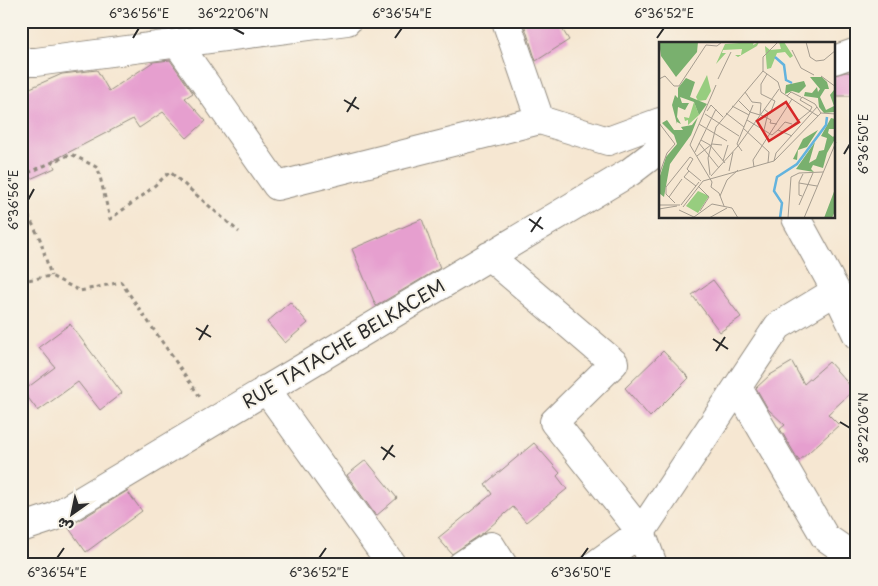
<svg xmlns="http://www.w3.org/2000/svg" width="878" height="586" viewBox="0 0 878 586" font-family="'Playpen Sans','Playpen Sans Arabic',sans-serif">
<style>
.building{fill:#e69fcf}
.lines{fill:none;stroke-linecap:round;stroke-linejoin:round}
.minor-casing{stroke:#90897e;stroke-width:30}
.path{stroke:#90897e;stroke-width:3;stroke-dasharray:4 4;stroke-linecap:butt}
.minor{stroke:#fff;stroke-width:28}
.ticks{fill:none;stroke:#2b2b2b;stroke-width:2}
.labels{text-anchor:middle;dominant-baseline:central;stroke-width:4;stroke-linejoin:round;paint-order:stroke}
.street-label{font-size:18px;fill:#2b2b2b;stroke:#f7f3e8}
.inset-river{fill:none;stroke:#63b3de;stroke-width:2.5}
.inset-road{fill:none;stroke:#a59c8f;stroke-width:1}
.view{fill:#d62828;fill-opacity:0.15;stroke:#d62828;stroke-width:2.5}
.inset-edge{fill:none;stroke:#2b2b2b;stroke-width:2.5}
.neatline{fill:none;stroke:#2b2b2b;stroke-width:2}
.ticks-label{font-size:12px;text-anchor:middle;fill:#2b2b2b}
</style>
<rect width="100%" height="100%" fill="#f7f3e8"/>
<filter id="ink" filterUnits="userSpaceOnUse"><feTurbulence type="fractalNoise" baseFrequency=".02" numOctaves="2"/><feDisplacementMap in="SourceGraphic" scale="10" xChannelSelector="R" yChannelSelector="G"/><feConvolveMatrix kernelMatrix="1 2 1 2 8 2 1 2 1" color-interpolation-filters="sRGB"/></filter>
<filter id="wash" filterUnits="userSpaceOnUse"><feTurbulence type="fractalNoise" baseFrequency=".0096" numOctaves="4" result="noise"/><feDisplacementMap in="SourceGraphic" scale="20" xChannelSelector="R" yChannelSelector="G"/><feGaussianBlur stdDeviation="1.12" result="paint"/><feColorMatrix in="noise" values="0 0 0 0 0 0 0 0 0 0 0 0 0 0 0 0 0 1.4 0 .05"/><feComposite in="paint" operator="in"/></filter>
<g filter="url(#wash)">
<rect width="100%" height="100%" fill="#f6e7d2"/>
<g id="blocks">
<path class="building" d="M523,21H557L569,40L536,61Z
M170,60L193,93L185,98L206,121L187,138L163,112L139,128L133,119L52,161L55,168L21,183V92L62,74L97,70L109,91L153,62Z
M846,72L857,73V96H834V75Z
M422,219L440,268L376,306L352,249Z
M713,280L741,317L720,332L692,295Z
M290,302L308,323L285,343L267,322Z
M70,324L122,393L100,410L78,382L38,411L23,391L55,367L39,347Z
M663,351L689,378L650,417L625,388Z
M792,362L804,384L829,362L854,390L828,414L839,425L799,461L780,429L785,425L768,409L756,388L770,375Z
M534,443L560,473L557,476L567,489L526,522L513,507L483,533L452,554L438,538L492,494L485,484Z
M366,460L397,498L376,516L347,475Z
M127,491L142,511L86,552L68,527Z"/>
</g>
</g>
<g filter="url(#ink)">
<use href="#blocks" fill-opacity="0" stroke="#90897e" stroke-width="1"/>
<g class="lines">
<g class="minor-casing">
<path id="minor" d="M506,21L540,120L608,141L660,122
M177,43L277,186L540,120
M834,60L857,52
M21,62H36L347,21
M796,218L836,291L857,335
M489,256L614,363L554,422L641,532L653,565
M738,388L825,537L857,559
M266,389L392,565
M21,528L54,517L630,172L660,149
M462,565L491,546L503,565
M595,565L641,532L778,326L836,291"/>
</g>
<path class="path" d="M21,176L71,154L98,168L110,219L145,194L170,172L239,232
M21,201L40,239L51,276
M21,281L51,276L80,291L121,282L200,397"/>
<use href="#minor" class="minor"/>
</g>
</g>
<path class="ticks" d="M233,28L244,34M133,38L139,28M395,38L402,28M657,38L664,28M344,100L359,109M347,112L356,97M844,154L850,144M28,200L34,189M529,219L543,229M531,232L541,217M196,328L211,337M713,339L728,349M199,340L208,325M716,351L725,337M840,422L850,428M381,447L395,457M383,460L393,445M57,558L64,548M319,558L326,548M581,558L588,548"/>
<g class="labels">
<g class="street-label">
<text transform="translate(343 343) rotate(-31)">RUE TATACHE BELKACEM</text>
</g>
</g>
<g transform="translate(659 42)">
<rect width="176" height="176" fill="#f6e7d2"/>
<path d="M95,0L94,3L100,0L98,4L79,15L76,13H82L83,7L64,8L63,11H67L57,22L66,2ZM120,0H125L134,14L131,16L126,10L118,11L112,26L108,27L106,4L111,8L122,7ZM48,33L52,49L47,58L39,59L37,55ZM35,60L40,73L29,83V78L26,79L25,75L30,76ZM39,149L50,154L39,171L27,164Z" fill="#97cd7f"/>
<path d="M0,0H39L38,10L17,35L2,14ZM151,35H163L168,40L170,47H166L161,55L167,68L175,64L171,53L175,48L176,70L165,71L160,65L159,56L145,54L146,50L153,51L158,45L159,50L161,47ZM27,36L36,40L31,55L48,62L40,73L35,60L21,55L23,61H30L26,68L19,65L18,75L22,82L18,80V82L13,63L16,53L19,56V46ZM145,39L147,44L140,51L133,49L126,52L127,43ZM39,75L32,93L11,122L5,155L0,151V137L7,115L18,102L15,93L3,81L8,78L15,88H24L22,85L33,83ZM172,76L176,77V87H170L169,91L174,95L176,93V97L168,111L164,126L154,123L152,127L155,130L137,127L156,100L150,121L157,117L160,109L165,108L168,96L162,94ZM159,88L148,105L139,108L138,118L134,117L144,97ZM176,147V169L173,176H165Z" fill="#79b06e"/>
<path class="inset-river" d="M116,15L125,23L127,38L133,41M121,176L123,161L115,149L118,135L138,122L167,83L168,75"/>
<path class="inset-road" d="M119,0L104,15V29L119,40L122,50L151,69L153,65L141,58L143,55L156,62L162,71L177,72M147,0L151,15L157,19L165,18L177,8M133,8L142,26L155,33M162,34L177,45M0,37L6,34L15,44H20L47,3L58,4L63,0M59,37L72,10M57,43L31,103L53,140L52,145L60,151L65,164M128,54L132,50L142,55M79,58L91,70L101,73L102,61L93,60L86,50M73,64L90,73M105,67L111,72L116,59L102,52V42L108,32M48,69L52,63L64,75M67,71L85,85M46,72L80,94M102,73L112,78L111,81L118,82M88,78L113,93L119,88L133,94M0,81L16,102L8,111L0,133M40,82L68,99M84,86L110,110L109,121M105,88L109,71M119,88L126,80L133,82M124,91L151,69L159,74M42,98L51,103L66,121M40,101L60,126M83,109L78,102L94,63M36,110L57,67M38,114L53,102L63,103M64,119L69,103M115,119L117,111L158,65M95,125L94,118L133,57M30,129L25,135L37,144M30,129L42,139M70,129L74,110M51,133L49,116L57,85L104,29M52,134L79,104L120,47M140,141L158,144M39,144L50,155L41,169M61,154L68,138L79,128M143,154L140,153V140L144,132M10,155L23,137M16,161L7,152V145L31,115L34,117L28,127L30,129M0,163H21M22,163L40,140M140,163L154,131M24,165L44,139L115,119L162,71M0,167L18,164M20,168L35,175L53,162L73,166L79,176M50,176L68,166M129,176L132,135L140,131L164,130M145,176L177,100"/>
<path class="view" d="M127,60L140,80L110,99L98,79Z"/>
<rect width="176" height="176" class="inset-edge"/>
</g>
<rect width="878" height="586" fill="none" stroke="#f7f3e8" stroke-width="55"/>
<g transform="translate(72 514) rotate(213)" stroke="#f7f3e8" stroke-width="4" paint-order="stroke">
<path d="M0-4L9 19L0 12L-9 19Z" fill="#2b2b2b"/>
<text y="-8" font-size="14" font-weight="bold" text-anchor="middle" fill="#2b2b2b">ش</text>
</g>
<rect x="28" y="28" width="822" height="530" class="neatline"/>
<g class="ticks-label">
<text x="139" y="18">6°36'56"E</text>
<text x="233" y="18">36°22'06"N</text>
<text x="402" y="18">6°36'54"E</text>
<text x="664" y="18">6°36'52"E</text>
<text transform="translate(864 144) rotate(-90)" y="4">6°36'50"E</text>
<text transform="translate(14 200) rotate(-90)" y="4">6°36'56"E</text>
<text transform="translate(864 428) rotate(-90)" y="4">36°22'06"N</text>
<text x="57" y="577">6°36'54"E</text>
<text x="319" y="577">6°36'52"E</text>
<text x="581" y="577">6°36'50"E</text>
</g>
</svg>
